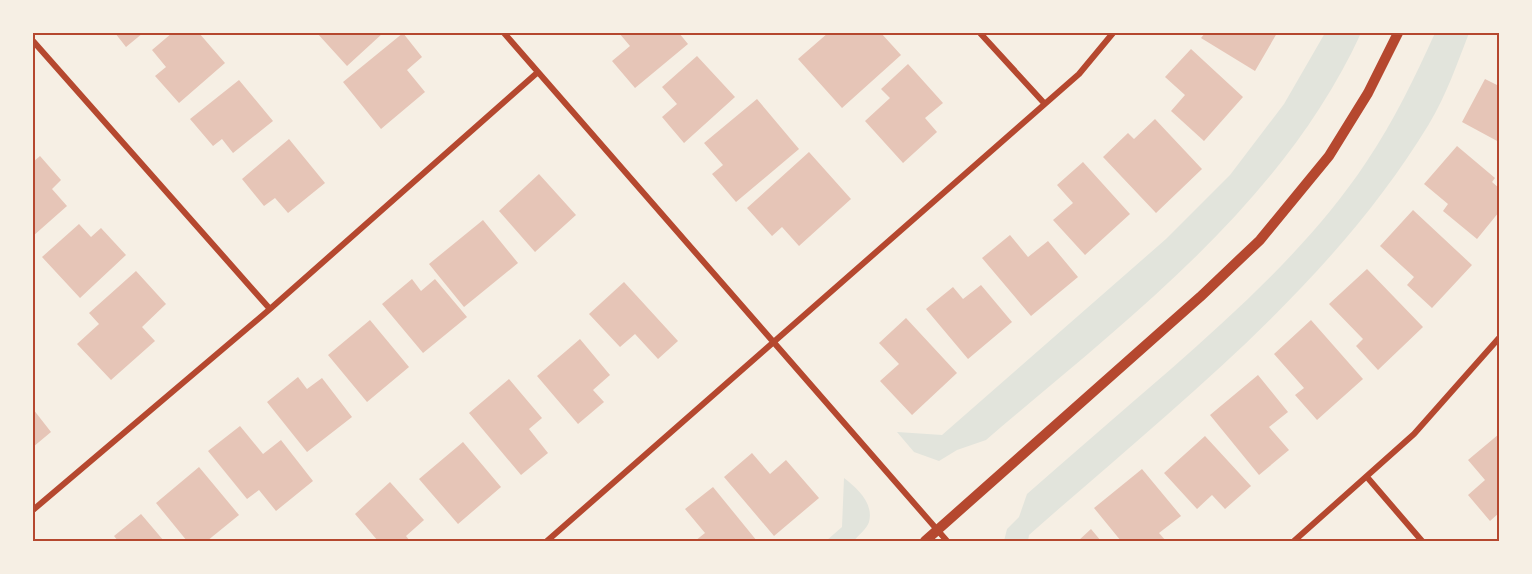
<svg xmlns="http://www.w3.org/2000/svg" width="1532" height="574" viewBox="0 0 1532 574" font-family="Cabin,sans-serif">
<style>
.green{fill:#e2e4dc}
.building{fill:#e6c5b7}
.lines{fill:none;stroke-linecap:round;stroke-linejoin:round}
.minor{stroke:#b5482f;stroke-width:6}
.tertiary{stroke:#b5482f;stroke-width:10}
.neatline{fill:none;stroke:#b5482f;stroke-width:2}
</style>
<rect width="100%" height="100%" fill="#f6efe4"/>
<path class="green" d="M1325,33H1361C1282,205 1126,320 986,440L957,450L939,461L914,452L897,432L942,435L1166,239L1230,175L1284,104Z
M1435,33H1469C1457,64 1446,96 1429,124C1329,289 1171,409 1029,535L1028,541H1004L1007,529L1019,517L1027,494C1075,452 1123,410 1171,369C1242,306 1314,241 1367,161C1394,121 1415,77 1435,33Z
M844,478C857,488 874,503 869,522C867,529 858,535 854,541H826L842,527Z"/>
<path class="building" d="M115,33H143L126,47Z
M172,33H199L225,63L179,103L155,76L166,67L152,50Z
M317,33H383L347,66Z
M403,33L422,57L407,70L425,92L381,129L343,82Z
M619,33H679L688,44L635,88L612,61L630,46Z
M828,33H881L901,55L842,108L798,59Z
M1205,33H1277L1255,71L1201,38Z
M1191,49L1243,97L1204,141L1171,111L1185,95L1165,77Z
M697,56L735,97L684,143L662,117L677,104L662,87Z
M908,64L943,103L925,118L937,132L903,163L865,121L890,98L881,89Z
M1485,79L1499,86V142L1462,122Z
M239,80L273,121L233,153L222,139L213,146L190,119Z
M757,99L799,149L736,202L712,174L723,165L704,143Z
M1155,119L1202,169L1156,213L1103,157L1128,133L1134,139Z
M289,139L325,183L288,213L275,198L264,206L242,179Z
M1457,146L1495,178L1492,182L1499,188V212L1477,239L1443,211L1448,204L1424,184Z
M809,152L851,199L799,246L782,227L772,236L747,208Z
M40,156L61,180L52,189L67,206L33,236V162Z
M1083,162L1130,214L1085,255L1053,220L1073,203L1057,185Z
M539,174L576,215L535,252L499,211Z
M1413,210L1472,265L1432,308L1407,285L1414,277L1380,246Z
M483,220L518,263L464,307L429,264Z
M79,224L91,237L101,228L126,255L80,298L42,257Z
M1010,235L1028,257L1048,241L1078,277L1031,316L982,258Z
M1367,269L1423,327L1378,370L1356,346L1363,339L1329,304Z
M136,271L166,304L142,327L155,341L111,380L77,344L99,324L89,313Z
M412,279L421,291L435,279L467,317L423,353L382,304Z
M624,282L678,341L658,359L635,334L620,347L589,314Z
M981,285L1012,322L968,359L926,309L953,287L963,299Z
M906,318L957,373L912,415L880,381L899,364L879,343Z
M370,320L409,367L367,402L328,355Z
M1311,320L1363,379L1317,420L1295,395L1304,388L1274,354Z
M580,339L610,375L593,390L604,402L578,424L537,376Z
M1258,375L1288,412L1269,427L1289,450L1259,475L1210,415Z
M298,377L307,389L322,378L352,417L307,452L267,402Z
M509,379L542,418L529,429L548,453L521,475L469,413Z
M33,409L51,432L33,447Z
M240,426L263,454L281,440L313,481L276,511L259,490L247,499L208,451Z
M1499,434V513L1490,521L1468,495L1485,480L1468,460Z
M1205,436L1251,486L1225,509L1212,495L1197,509L1164,473Z
M463,442L501,487L458,524L419,479Z
M752,453L770,474L786,460L819,498L774,536L724,477Z
M199,467L239,515L207,541H187L156,503Z
M1142,469L1181,516L1159,533L1166,541H1121L1094,508Z
M390,482L424,520L406,536L410,541H378L355,514Z
M713,487L757,541H695L705,533L685,509Z
M141,514L164,541H118L114,536Z
M1091,529L1101,541H1078Z"/>
<g class="lines">
<path class="minor" d="M504,33L947,541
M980,33L1044,103
M33,41L270,309
M1367,477L1422,541
M33,510L270,309L538,72
M547,541L1079,74L1113,33
M1294,541L1414,434L1499,338"/>
<path class="tertiary" d="M925,541L1200,297L1260,240L1329,156L1368,93L1398,33"/>
</g>
<rect width="1532" height="574" fill="none" stroke="#f6efe4" stroke-width="69"/>
<rect x="34" y="34" width="1464" height="506" class="neatline"/>
</svg>
